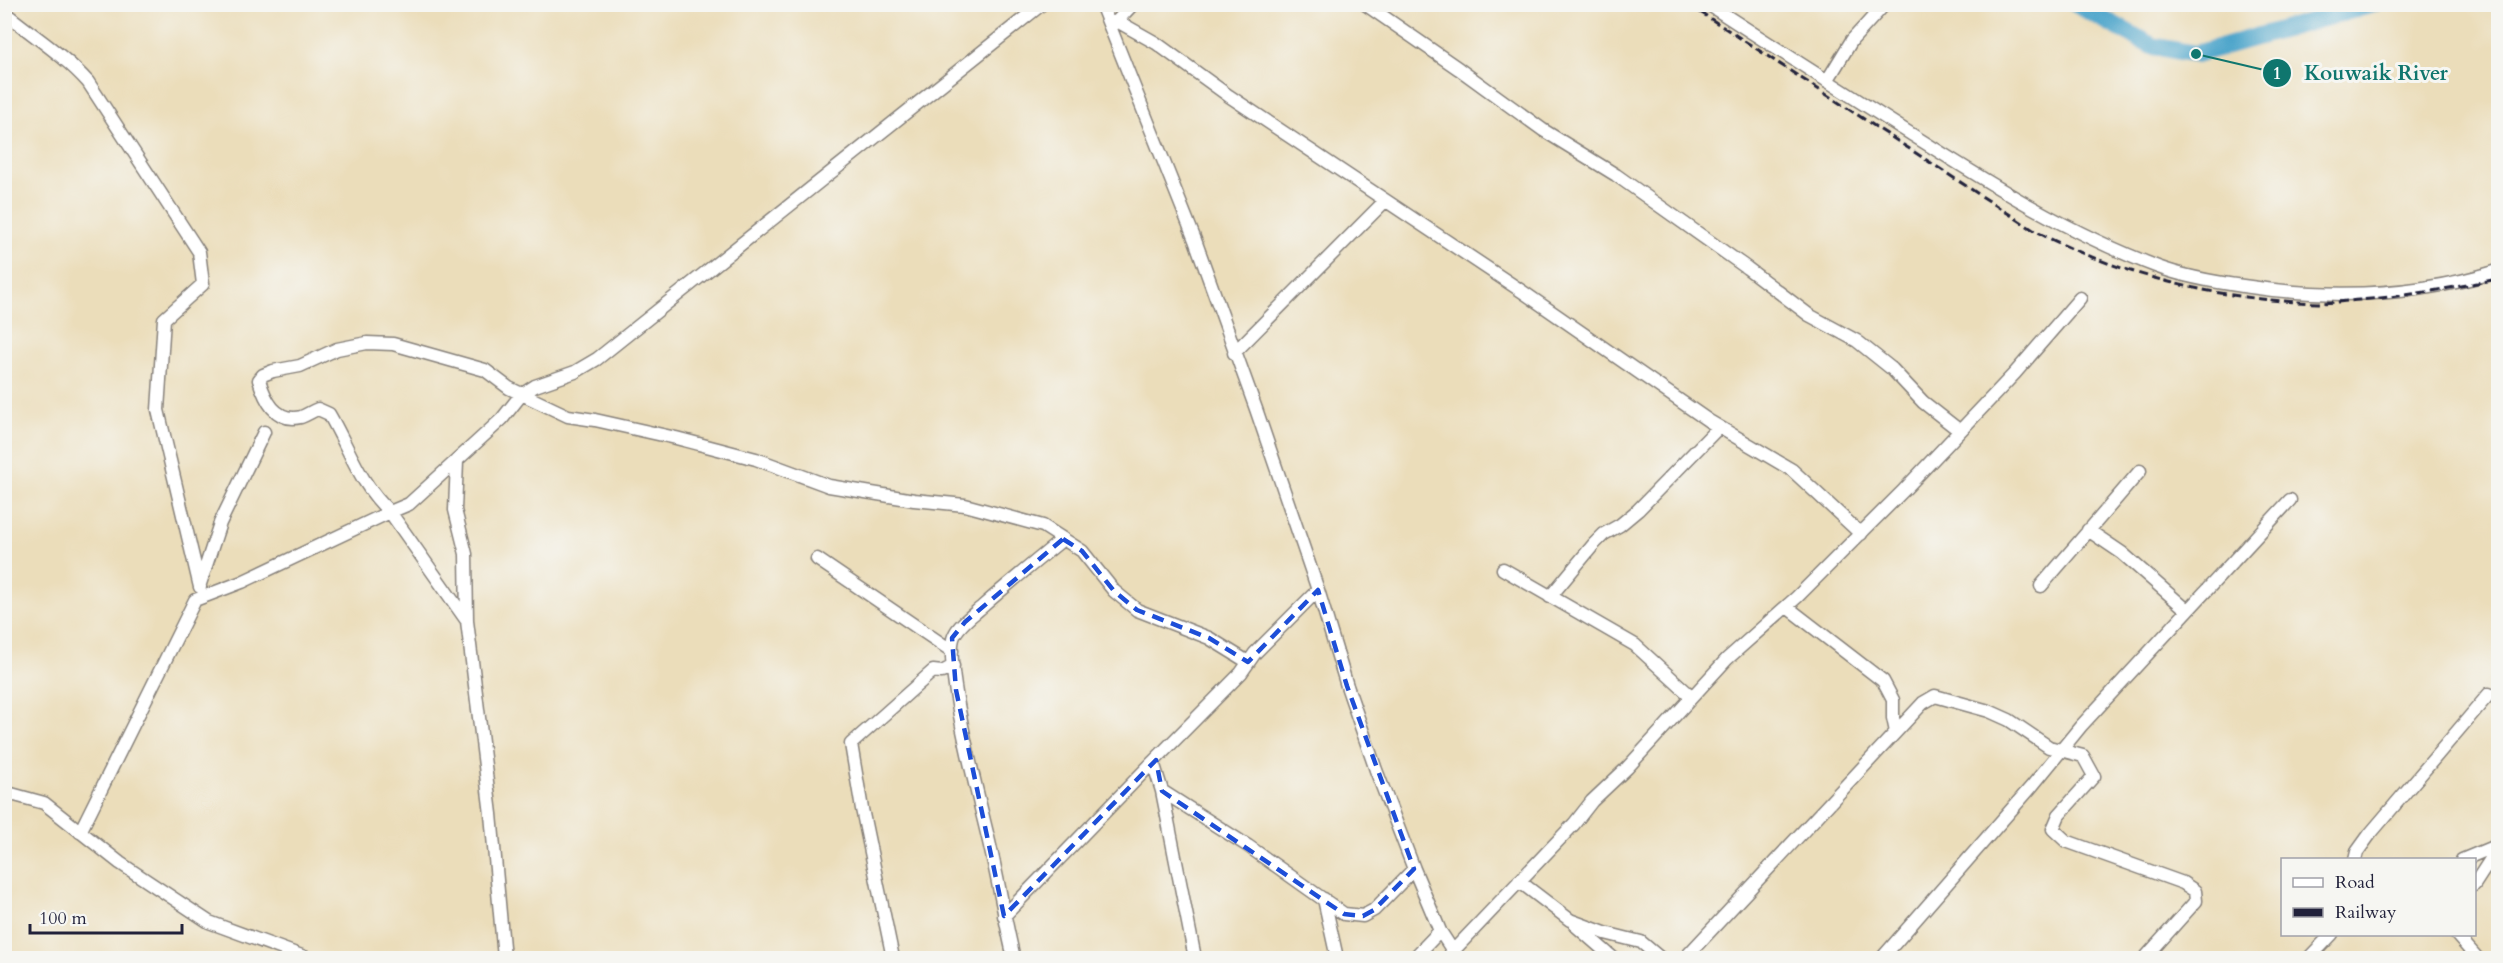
<svg xmlns="http://www.w3.org/2000/svg" width="2503" height="963" viewBox="0 0 2503 963" font-family="Cardo,serif">
<style>
.lines{fill:none;stroke-linecap:round;stroke-linejoin:round}
.river{stroke:#4ea5cb;stroke-width:18}
.minor-casing{stroke:#86807a;stroke-width:15}
.minor{stroke:#fff;stroke-width:12}
.rail{stroke:#22223b;stroke-width:3;stroke-dasharray:9 4.5;stroke-linecap:butt}
.marked{fill:none;stroke:#1d4ed8;stroke-width:4.5;stroke-dasharray:12 8;stroke-linejoin:round}
.leader{fill:none;stroke:#0f766e;stroke-width:2}
.callout-dot{fill:#0f766e;stroke:#f6f6f2;stroke-width:2}
.mark-label{font-size:18px;text-anchor:middle;font-weight:bold;fill:#fff}
.callout-label{font-size:21px;text-anchor:middle;font-weight:bold;fill:#0f766e;stroke:#f6f6f2;stroke-width:6;stroke-linejoin:round;paint-order:stroke}
</style>
<rect width="100%" height="100%" fill="#f6f6f2"/>
<filter id="ink" filterUnits="userSpaceOnUse"><feTurbulence type="fractalNoise" baseFrequency=".0167" numOctaves="2"/><feDisplacementMap in="SourceGraphic" scale="12" xChannelSelector="R" yChannelSelector="G"/><feConvolveMatrix kernelMatrix="1 2 1 2 8 2 1 2 1" color-interpolation-filters="sRGB"/></filter>
<filter id="wash" filterUnits="userSpaceOnUse"><feTurbulence type="fractalNoise" baseFrequency=".008" numOctaves="4" result="noise"/><feDisplacementMap in="SourceGraphic" scale="24" xChannelSelector="R" yChannelSelector="G"/><feGaussianBlur stdDeviation="1.35" result="paint"/><feColorMatrix in="noise" values="0 0 0 0 0 0 0 0 0 0 0 0 0 0 0 0 0 1.4 0 .05"/><feComposite in="paint" operator="in"/></filter>
<g filter="url(#wash)">
<rect width="100%" height="100%" fill="#ebddba"/>
<g class="lines">
<path class="river" d="M2076,4L2152,46L2196,54L2373,4"/>
</g>
</g>
<g filter="url(#ink)">
<g class="lines">
<g class="minor-casing">
<path id="minor" d="M1042,4L597,359L575,372L535,386L521,395L502,419L409,504L390,512C360,485 349,448 329,414L318,409C312,411 307,415 301,417C275,423 265,399 259,380L263,375L273,371L300,366L337,349L367,343L393,344L485,370L509,388L568,416L595,420L676,438L756,459L829,486L914,500L965,505L1043,526L1082,551L1114,591L1137,610L1209,638L1248,662
M1101,4L1195,240L1256,409L1318,590L1347,686L1376,770L1414,869L1440,931L1453,951L1451,958
M1365,4L1459,69L1543,130L1616,175L1747,268L1809,315L1857,341L1892,369L1923,402L1960,431
M1708,4C1775,48 1843,91 1911,134C1992,185 2068,233 2158,267C2185,277 2214,282 2243,286C2328,299 2415,297 2498,271
M4,12C33,36 64,55 88,82L199,252L203,284L164,319L158,410L200,587
M1117,21L1156,43L1229,96L1523,292L1709,421L1792,470L1861,534
M1111,22L1117,21L1133,4
M1827,81L1852,40L1885,4
M1234,353L1385,201
M457,461L455,510L466,554L467,621
M2088,530L2122,553L2187,610
M817,559L952,651
M1503,569L1635,645L1692,697
M200,584L220,523L264,432
M2041,586L2140,471
M1318,590L1255,653L1241,673L1153,762L1162,791L1248,846L1344,914L1363,916L1374,910L1414,869
M1550,597L1594,544L1604,534L1620,525L1638,510L1719,427
M1787,607L1883,681L1893,700V718L1896,732
M1162,791L1195,958
M4,792L44,803L120,863L209,922L307,958
M80,832L195,600L242,582L390,512L467,621L491,814L504,958
M2355,860L2357,852L2370,834L2489,694
M2462,860L2498,845
M1519,881L1570,920L1605,933L1641,942L1660,958
M2474,885L2498,848
M1324,899L1337,958
M1004,916L1153,762
M1575,925L1613,958
M2456,934L2477,958
M1453,951L1574,824L1592,801L1627,768L1727,659L1797,597L1904,490L2015,373L2080,298
M893,958L862,809L851,744L933,671L942,672L953,666
M1014,958C1005,921 999,884 990,846C982,810 942,663 954,636C959,624 973,615 983,606C1009,583 1036,561 1063,539
M1414,958L1440,931
M1685,958L1923,703L1935,696L1989,711L2009,720L2049,747L2083,756L2094,776L2059,815L2053,829L2066,841L2183,883L2195,891L2196,901L2145,958
M1882,958L2032,786L2081,726L2290,500
M2309,958L2332,934"/>
</g>
<use href="#minor" class="minor"/>
<path class="rail" d="M1688,4L2035,231C2121,276 2220,300 2318,303C2332,303 2346,301 2359,300C2407,296 2452,288 2498,279"/>
</g>
</g>
<path class="marked" d="M1063,539L1082,551L1114,591L1137,610L1209,638L1248,662L1318,590L1347,686L1414,869L1374,910L1363,916L1344,914L1162,791L1156,760L1004,916L956,690L952,638L965,622Z"/>
<path class="leader" d="M2196 54L2277 73"/>
<g class="callout-dot">
<circle cx="2196" cy="54" r="6"/>
<circle cx="2277" cy="73" r="15"/>
</g>
<g class="mark-label">
<text x="2277" y="79">1</text>
</g>
<g class="callout-label">
<text x="2376" y="80">Kouwaik River</text>
</g>
<rect width="2503" height="963" fill="none" stroke="#f6f6f2" stroke-width="24"/>
<rect x="2281" y="858" width="195" height="78" fill="#f6f6f2" stroke="#a1a1a9" stroke-width="1.5"/>
<rect x="2293" y="878" width="30" height="9" fill="#ffffff" stroke="#a1a1a9" stroke-width="1.5"/>
<text x="2335" y="888" font-size="18" fill="#22223b">Road</text>
<rect x="2293" y="908" width="30" height="9" fill="#22223b" stroke="#a1a1a9" stroke-width="1.5"/>
<text x="2335" y="918" font-size="18" fill="#22223b">Railway</text>
<path d="M30 924v9h152v-9" fill="none" stroke="#22223b" stroke-width="3"/>
<text x="39" y="924" font-size="18" fill="#22223b" stroke="#f6f6f2" stroke-width="4.5" paint-order="stroke">100 m</text>
</svg>
